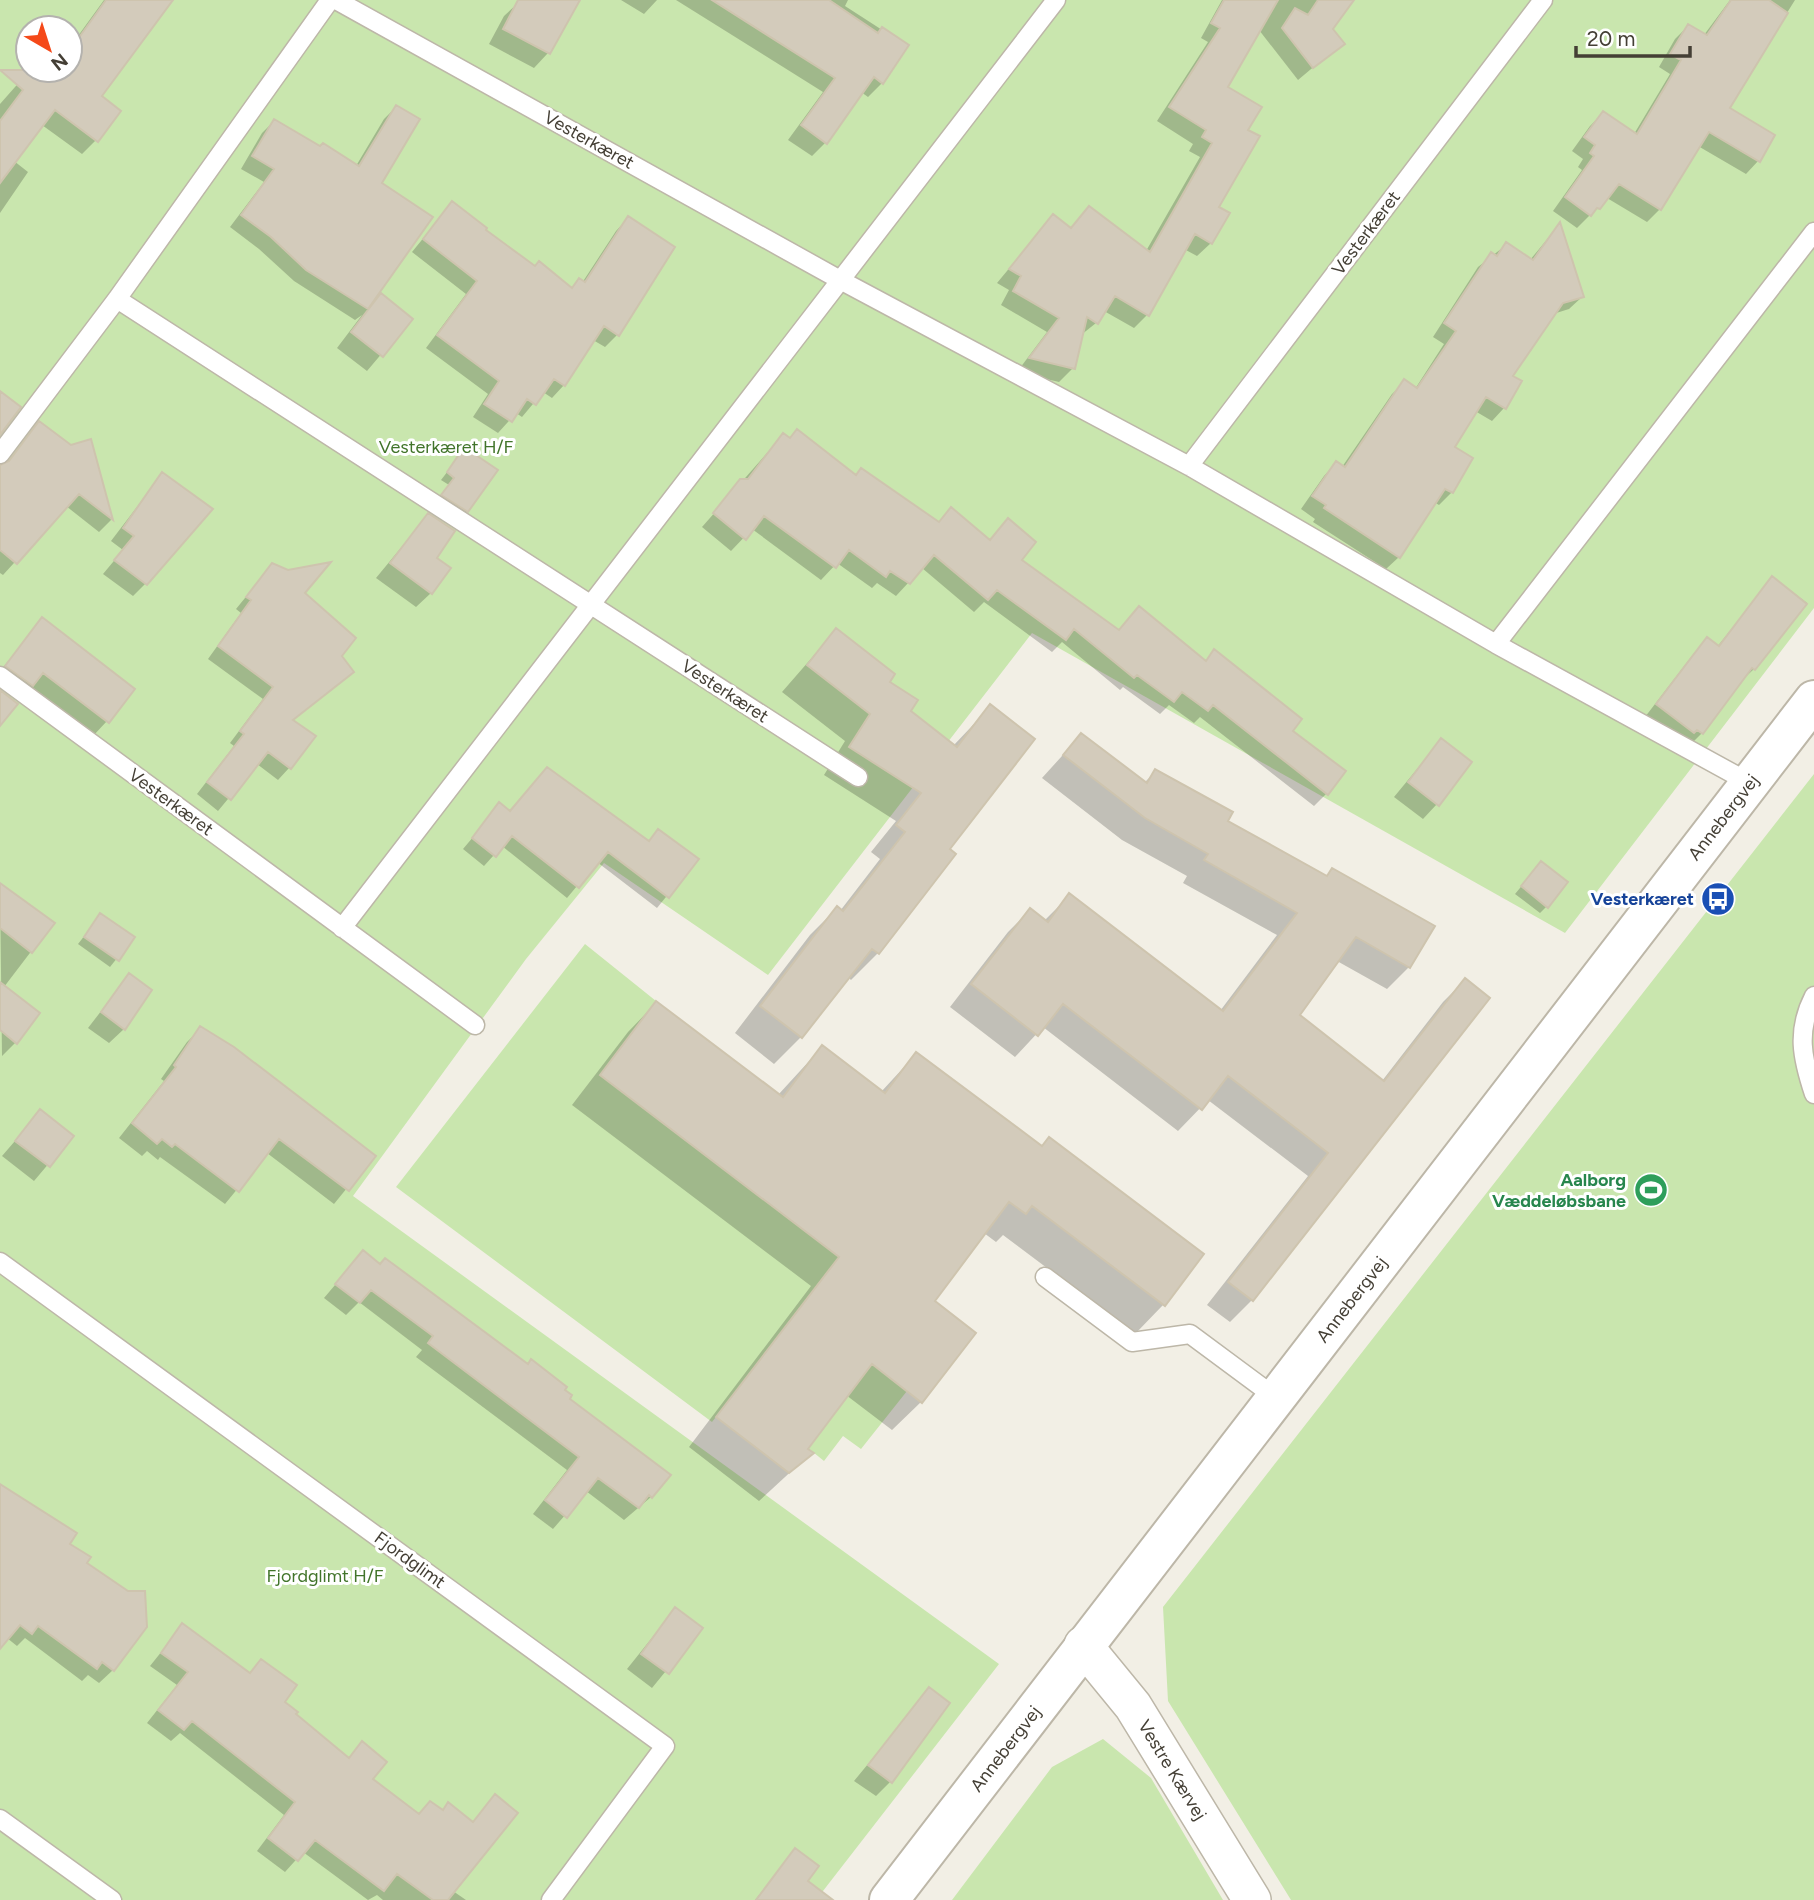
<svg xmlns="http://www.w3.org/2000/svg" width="1814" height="1900" viewBox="0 0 1814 1900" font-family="Figtree,sans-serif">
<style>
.green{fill:#c9e6ae;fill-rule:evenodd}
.shadow{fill:#0003}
.building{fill:#d3cbbb;stroke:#cec4ae;stroke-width:2}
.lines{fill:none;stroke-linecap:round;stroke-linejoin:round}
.service-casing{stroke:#bdb7a8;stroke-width:21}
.minor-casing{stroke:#bdb7a8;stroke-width:40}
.tertiary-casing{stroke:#bdb7a8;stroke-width:42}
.service{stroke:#fff;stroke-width:18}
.minor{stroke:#fff;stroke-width:37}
.tertiary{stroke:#fff;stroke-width:38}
.labels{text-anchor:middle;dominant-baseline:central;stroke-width:6;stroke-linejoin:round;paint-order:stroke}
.street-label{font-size:18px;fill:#443f35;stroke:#fff}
.park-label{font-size:18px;fill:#41742a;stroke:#fff}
.transit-label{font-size:18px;font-weight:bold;fill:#164399;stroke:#fff;text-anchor:end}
.leisure-label{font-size:18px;font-weight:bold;fill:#27864d;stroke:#fff;text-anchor:end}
</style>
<rect width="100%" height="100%" fill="#f2efe5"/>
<path class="green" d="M0,0H1814V608L1565,933L1032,633L768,975L604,863L526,959L353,1196L999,1664L816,1900H0ZM28,28H70V70H28Z
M1814,774V1900H1291L1168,1701L1163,1607Z
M585,944L656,1001L600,1075L839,1257L712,1422L396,1187Z
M909,1315L907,1391L861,1449L843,1436L824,1461L808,1448Z
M1103,1739L1151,1778L1223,1900H952L1052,1767Z"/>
<path class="shadow" d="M104,0H171L99,97L96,140L82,154L42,125L14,161L28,172L0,213V104L30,70H70V47Z
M526,0H578L548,53L534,68L489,44L504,16L519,2Z
M621,0H657L644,14Z
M676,0H848L845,6L907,46L882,83L868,97L861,92L825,143L812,156L788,140L823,92Z
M1222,0H1351L1331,29L1342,43L1298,80L1259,30L1226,87L1246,130L1217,207L1211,243L1197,256L1184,249L1147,315L1134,328L1104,311L1096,323L1081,335L1073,368L1059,382L1017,372L1047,332L1001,305L1009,290L997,283L1053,216L1070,229L1089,208L1146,251L1200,157L1189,151L1193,144L1157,121L1208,42L1201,38Z
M1730,0H1795L1727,109L1759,160L1746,174L1698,146L1660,209L1647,222L1607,198L1577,228L1553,211L1582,170L1578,167L1583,159L1572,151L1590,126L1603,113L1634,134L1670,74L1659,67L1675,39L1688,26L1704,35Z
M396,107L380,183L368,305L381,296L411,319L367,371L337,348L362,315L355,320L294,281L259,249L230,227L264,182L241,169L262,133L274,121L356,166L384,119Z
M452,203L483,231L535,268L571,289L579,280L582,283L616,231L628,218L617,335L605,347L593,340L564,385L552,398L543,392L522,417L516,413L498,433L473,417L488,394L426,348L466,294L412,252Z
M1559,225L1582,297L1569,309L1553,314L1511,377L1504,408L1492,421L1475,411L1452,448V492L1439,505L1434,502L1399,557L1386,569L1313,522L1315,519L1301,509L1324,476L1336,463L1342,467L1392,394L1405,382L1415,389L1444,344L1433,337L1478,267L1506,245L1530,260Z
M39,423L70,447L89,441L111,520L99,532L66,506L3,575L0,573V471Z
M783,435L938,523L989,541L1008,521L1019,560L1118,631L1139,608L1204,662L1214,652L1291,731L1327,793L1314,806L1200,717L1194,723L1169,705L1160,714L1123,687L1120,690L1062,642L1052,652L984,602L974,612L922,568L896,596L877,583L872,588L837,563L821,580L752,529L731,551L702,527Z
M465,449L467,511L460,518L436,502L449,485L441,480Z
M162,474L146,583L133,596L103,574L123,550L111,541Z
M428,515L435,558L431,593L416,607L376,578Z
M272,565L303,593L352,672L292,721L313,737L289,768L278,780L257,764L218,811L197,794L234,746L230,743L263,699L208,659L241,613L236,609Z
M1773,577L1807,603L1754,669L1741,681L1702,733L1689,746L1645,717L1695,652L1707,640L1717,647Z
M42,620L107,721L93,736L0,671Z
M836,630L887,682L909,711L953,746L990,707L948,850L954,854L878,953L851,980L848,977L801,1037L774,1064L735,1033L810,935L837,908L840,911L880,859L871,852L896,821L824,775L845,741L782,692Z
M1081,735L1144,783L1156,771L1226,821L1326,877L1333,870L1409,967L1387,989L1337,961L1297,1016L1382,1081L1443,1002L1465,980L1252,1300L1230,1322L1207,1305L1308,1176L1208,1100L1178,1131L1043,1027L1015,1057L950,1007L1008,932L1030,910L1044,921L1070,895L1220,1011L1277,935L1183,883L1187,876L1122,840L1042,778Z
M1441,740L1437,804L1423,819L1394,797Z
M500,805L509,812L648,842L659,831L696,860L657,908L597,862L567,898L502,846L484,866L463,849Z
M1535,870L1547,906L1540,913L1515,894Z
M0,887L52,924L4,987L16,1042L2,1056Z
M100,916L133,938L110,967L78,944Z
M129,975L124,1029L109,1043L88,1028Z
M656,1003L778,1095L822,1047L881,1092L916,1054L1041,1148L1202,1254L1163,1305L1135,1334L1003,1235L996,1242L984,1233L933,1302L921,1402L892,1430L846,1395L806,1449L811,1453L759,1501L689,1447L811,1286L572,1105L628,1032Z
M201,1028L373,1156L334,1204L267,1153L225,1204L160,1157L158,1160L147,1151L142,1156L119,1138L164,1081L161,1079L187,1042Z
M40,1112L72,1136L34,1181L2,1156Z
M363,1252L563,1390L567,1399L651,1497L624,1520L586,1491L553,1529L533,1514L567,1470L416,1357L422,1350L359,1302L346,1315L324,1298Z
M0,1486L67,1544L84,1564L113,1670L99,1683L88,1675L82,1681L25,1638L17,1646L7,1638L0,1645Z
M675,1609L701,1628L652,1688L627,1669Z
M182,1626L248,1674L261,1661L283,1703L294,1715L348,1759L362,1744L370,1779L418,1815L441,1811L448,1805L472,1823L495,1797L453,1891L466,1900H383L377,1895L368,1900L303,1852L285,1872L257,1851L284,1815L180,1733L171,1741L147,1723L177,1685L150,1666Z
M929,1690L890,1782L876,1796L854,1781Z
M795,1850L806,1881L797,1900H755Z"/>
<path class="building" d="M106,0H173L102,96L121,111L98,142L55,110L0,183V121L23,90L0,70H70V50Z
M518,0H580L550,54L503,29Z
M712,0H829L878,33L882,27L909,45L883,84L874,77L827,144L801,125L835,78Z
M1224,0H1278L1228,87L1262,107L1248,130L1260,136L1219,207L1230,213L1212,244L1195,234L1149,316L1115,296L1098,324L1087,317L1075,369L1029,358L1059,318L1013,291L1021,276L1009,269L1053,214L1071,228L1089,206L1150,252L1212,143L1202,137L1206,130L1169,107L1220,28L1211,23Z
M1318,0H1354L1333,29L1345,44L1313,68L1282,28L1295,8L1308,15Z
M1731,0H1769L1788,13L1730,108L1775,135L1760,162L1709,132L1661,210L1619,184L1600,209L1597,208L1591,216L1565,197L1594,156L1590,153L1595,145L1584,137L1603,111L1637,134L1681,60L1670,54L1688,24L1707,35Z
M396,105L420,119L382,183L433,217L368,309L306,270L271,237L241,215L274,169L252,156L274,119L320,146L323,143L359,166Z
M452,201L487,228L486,230L535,266L539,261L572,288L579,278L585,282L628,216L675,247L619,336L604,326L565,386L554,379L536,405L527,399L512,422L484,404L499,381L437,335L477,281L423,239Z
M1560,222L1584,297L1563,303L1513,376L1522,381L1506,409L1486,397L1455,447L1473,458L1453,493L1445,489L1400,558L1324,508L1326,505L1312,496L1336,461L1345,467L1404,379L1417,388L1456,331L1444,323L1491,252L1497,256L1506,242L1533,260Z
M381,293L413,319L383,357L351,332Z
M0,391L21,407L0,435Z
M39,421L71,445L91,439L113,520L79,494L17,564L0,550V465L9,461Z
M797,429L856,475L861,468L939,522L951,507L990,540L1008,518L1036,542L1022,560L1119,630L1139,606L1206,661L1214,649L1302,719L1293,731L1346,771L1328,795L1213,705L1208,711L1182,692L1174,702L1137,675L1134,678L1074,629L1066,640L997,590L988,600L934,555L910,584L890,571L886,577L849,550L836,568L764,516L746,540L713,513L740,479H748L783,433L790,438Z
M464,447L498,470L468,512L441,495L454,478L447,472Z
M162,472L213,509L147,585L114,560L134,536L123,528Z
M428,513L455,531L437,558L451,568L432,594L390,563Z
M331,562L305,593L356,638L342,656L354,672L293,720L316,736L291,769L268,752L231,800L207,782L244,734L240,731L273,687L218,646L251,600L246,597L272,563L288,570Z
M1772,576L1807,604L1755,670L1752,668L1703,734L1697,730L1694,733L1656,704L1707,637L1719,646Z
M42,617L135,689L109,723L43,673L33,686L5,666Z
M836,628L895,674L890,682L918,700L911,711L957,747L990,704L1035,739L950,849L956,854L879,954L872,949L802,1038L760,1006L837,906L843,911L905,832L896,825L921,793L849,747L870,714L807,665Z
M0,690L18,704L0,726Z
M1081,733L1147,783L1155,769L1233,812L1228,821L1327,876L1332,868L1435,926L1410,968L1356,937L1300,1015L1384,1081L1465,978L1490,998L1253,1301L1228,1282L1328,1153L1228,1076L1202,1110L1063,1004L1038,1036L971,984L1030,908L1048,922L1069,893L1223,1011L1297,913L1204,860L1208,854L1145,818L1063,755Z
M1441,738L1472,762L1439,806L1408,782Z
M547,767L649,841L658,829L699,859L669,898L608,852L579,888L512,836L496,857L472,838L499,802L510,811Z
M1541,861L1568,882L1548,908L1521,886Z
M0,883L55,923L32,953L0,928Z
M100,913L135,937L119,961L84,937Z
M129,973L152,990L125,1030L101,1012Z
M0,982L40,1013L17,1044L0,1030Z
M656,1001L783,1097L822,1045L885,1093L916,1052L1042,1146L1049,1137L1204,1254L1165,1306L1032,1206L1026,1214L1009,1202L935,1301L976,1333L922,1403L872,1364L808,1449L814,1453L789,1473L716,1417L839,1257L600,1075Z
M200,1026L234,1047L376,1156L349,1191L279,1139L239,1192L175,1144L172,1147L162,1139L157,1144L132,1123L176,1067L174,1065Z
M40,1109L74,1136L50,1167L15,1141Z
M363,1250L380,1264L385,1258L528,1364L531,1359L567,1387L565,1390L572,1395L570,1399L671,1475L652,1498L649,1495L639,1508L598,1478L567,1518L545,1500L579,1457L428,1343L433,1336L371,1290L360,1303L335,1284Z
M0,1484L77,1533L70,1544L91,1557L87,1563L128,1591H145L147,1627L114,1671L102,1662L97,1669L38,1626L32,1634L20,1625L0,1649Z
M675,1607L703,1628L669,1674L641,1654Z
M182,1623L250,1673L261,1659L297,1685L285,1702L298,1712L296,1714L349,1758L362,1741L387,1762L373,1779L419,1814L430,1801L443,1810L448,1802L473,1822L495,1794L518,1813L448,1900H433L397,1874L384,1891L315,1840L298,1861L268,1838L295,1802L192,1721L184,1730L158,1710L188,1672L161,1653Z
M929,1687L950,1703L892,1783L868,1765Z
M795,1848L819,1866L808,1881L833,1900H756Z"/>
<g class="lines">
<g class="service-casing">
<path id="service" d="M336,0L842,281L1189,466L1496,644L1750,783
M117,299L858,777
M0,454L117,299L330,0
M1189,466L1543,0
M1496,644L1814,232
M0,676L475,1025
M342,928L1056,0
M1814,996C1796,1031 1802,1058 1814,1094
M0,1262L665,1746L551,1900
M1045,1277L1132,1342L1190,1334L1275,1397
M0,1819L112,1900"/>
</g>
<g class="minor-casing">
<g id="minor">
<path id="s1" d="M1083,1645L1133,1706L1252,1900"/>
</g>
</g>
<g class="tertiary-casing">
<g id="tertiary">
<path id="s2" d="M889,1900L1814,700"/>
</g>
</g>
<use href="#service" class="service"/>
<use href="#minor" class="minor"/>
<use href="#tertiary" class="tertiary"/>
</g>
<defs>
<g id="bus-disc" transform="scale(1.75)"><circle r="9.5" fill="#1a4fb4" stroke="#fff"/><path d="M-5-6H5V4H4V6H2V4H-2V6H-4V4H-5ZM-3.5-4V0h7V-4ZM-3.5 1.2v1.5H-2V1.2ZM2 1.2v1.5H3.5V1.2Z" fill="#fff"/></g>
<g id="stadium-disc" transform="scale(1.75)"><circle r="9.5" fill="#2e9e5b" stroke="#fff"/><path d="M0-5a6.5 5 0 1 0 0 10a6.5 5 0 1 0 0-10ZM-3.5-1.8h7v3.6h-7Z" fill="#fff"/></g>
</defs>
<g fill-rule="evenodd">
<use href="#bus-disc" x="1718" y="899"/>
<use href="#stadium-disc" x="1651" y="1190"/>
</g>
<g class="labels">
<g class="street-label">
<text transform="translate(589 140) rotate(29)">Vesterkæret</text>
<text transform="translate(1366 233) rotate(-53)">Vesterkæret</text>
<text transform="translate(725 691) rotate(33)">Vesterkæret</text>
<text transform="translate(171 802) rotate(36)">Vesterkæret</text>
<text stroke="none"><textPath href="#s2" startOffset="1367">Annebergvej</textPath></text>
<text stroke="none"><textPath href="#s2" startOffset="758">Annebergvej</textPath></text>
<text transform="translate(410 1560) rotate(36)">Fjordglimt</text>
<text stroke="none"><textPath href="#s2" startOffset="191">Annebergvej</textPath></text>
<text stroke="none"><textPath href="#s1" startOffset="154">Vestre Kærvej</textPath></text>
</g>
<g class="park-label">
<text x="446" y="447">Vesterkæret H/F</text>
<text x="325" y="1576">Fjordglimt H/F</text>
</g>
<g class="transit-label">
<text x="1694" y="899">Vesterkæret</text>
</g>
<g class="leisure-label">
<text x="1626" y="1180">Aalborg<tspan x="1626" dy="21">Væddeløbsbane</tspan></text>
</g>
</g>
<g transform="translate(49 49) rotate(141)"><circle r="33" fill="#ffffff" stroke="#b4b2ae" stroke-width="2"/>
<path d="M0-5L12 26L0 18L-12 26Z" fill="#f54919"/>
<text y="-10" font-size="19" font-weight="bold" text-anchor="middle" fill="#443f35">N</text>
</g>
<path d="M1576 46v10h114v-10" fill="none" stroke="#443f35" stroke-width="3.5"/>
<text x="1587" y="46" font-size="21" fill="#443f35" stroke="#ffffff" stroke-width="5" paint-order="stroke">20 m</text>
</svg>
